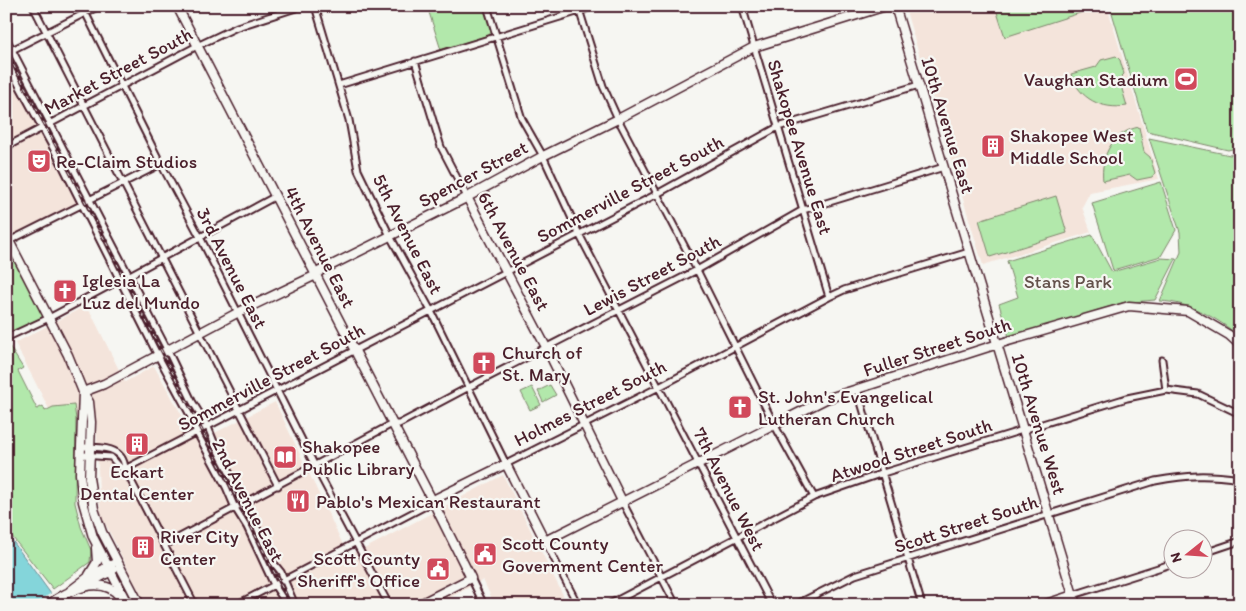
<svg xmlns="http://www.w3.org/2000/svg" width="1246" height="611" viewBox="0 0 1246 611" font-family="Itim,sans-serif">
<style>
.built{fill:#f4e4db}
.green{fill:#b2e8ab;stroke:#7e846b}
.water{fill:#84d5da;stroke:#6d8c94}
.pier{fill:#f6f6f2}
.lines{fill:none;stroke-linecap:round;stroke-linejoin:round}
.street-casing{stroke:#4a1f2b;stroke-width:9}
.secondary-casing{stroke:#4a1f2b;stroke-width:11}
.primary-casing{stroke:#4a1f2b;stroke-width:11}
.street{stroke:#f6f6f2;stroke-width:5}
.secondary{stroke:#f6f6f2;stroke-width:8}
.primary{stroke:#f6f6f2;stroke-width:8}
.rail-casing{stroke:#4a1f2b;stroke-width:3}
.rail{stroke:#f6f6f2;stroke-width:1;stroke-dasharray:4;stroke-linecap:butt}
.labels{text-anchor:middle;dominant-baseline:central;stroke-width:4.5;stroke-linejoin:round;paint-order:stroke}
.street-label{font-size:19px;fill:#4a1f2b;stroke:#f6f6f2}
.poi-label{font-size:19px;fill:#4a1f2b;stroke:#f6f6f2;text-anchor:start}
.park-label{font-size:19px;fill:#64514b;stroke:#f6f6f2}
</style>
<rect width="100%" height="100%" fill="#f6f6f2"/>
<filter id="ink" filterUnits="userSpaceOnUse"><feTurbulence type="fractalNoise" baseFrequency=".02" numOctaves="2"/><feDisplacementMap in="SourceGraphic" scale="10" xChannelSelector="R" yChannelSelector="G"/><feConvolveMatrix kernelMatrix="1 2 1 2 8 2 1 2 1" color-interpolation-filters="sRGB"/></filter>
<g filter="url(#ink)">
<path class="built" d="M911,6H1107L1159,179L1090,192L1082,207L1091,232L983,265L905,8Z
M6,66L77,204L9,241L6,235Z
M87,305L125,382L154,366L197,442L275,402L348,555L366,548L503,475L568,605H495L483,580L436,605H146L101,515L99,494L96,414L76,419L74,405L53,407L49,409L15,343Z"/>
<path class="green" d="M427,6H485L492,31L489,35L441,50Z
M995,6H1081L1083,12L1005,37Z
M1110,6H1235L1240,27V147L1228,150L1147,131Z
M1116,56L1120,60L1124,74L1119,79L1127,106C1102,110 1079,99 1071,74L1096,67L1101,60Z
M1139,127L1144,152L1150,157L1155,173L1152,177L1137,180L1130,175L1103,181C1100,155 1113,132 1139,127Z
M1149,138L1230,155L1240,152V337C1216,317 1191,303 1160,301L1181,252L1180,232Z
M1161,182L1176,230L1161,256L1113,270L1092,203Z
M1056,196L1067,233L990,257L979,220Z
M6,235L49,318L6,338Z
M1092,235L1112,272L1161,258L1176,259L1155,300L1122,303L1009,337L999,304L1018,297L1007,261Z
M6,341L23,368L18,371L37,409L43,406L45,411L53,407L74,405L76,419L75,503L81,527L91,550L90,562L53,589L6,529Z
M550,385L556,395L543,402L538,391Z
M532,387L541,405L530,410L521,392Z"/>
<path class="water" d="M6,532L59,605H6Z"/>
<path class="pier" d="M53,592L62,605H35L47,596Z"/>
<g class="lines">
<g class="street-casing">
<path id="street" d="M33,6L278,486
M82,6L161,164L200,237L315,466L389,605
M315,6L349,120L358,170L390,236L431,311L506,464L659,387L829,297L844,290L969,252
M487,6L522,119L543,156L579,234L772,605
M578,6L603,86L618,119L697,270L774,424L814,497
M742,6L829,297
M6,38L168,351L192,401L208,427L216,447L250,512L272,561L281,572L295,605
M6,53L99,6
M6,61L58,157L158,356L190,415L197,433L226,487L235,508L247,527L274,585L287,605
M415,61L441,147L467,197
M339,85L596,6
M6,147L197,46L237,27L302,6
M89,200L161,164
M7,242L81,205
M128,276L276,196
M6,338L49,318L120,280
M1162,360L1166,390
M857,389L922,605
M82,447C99,447 124,446 125,469L195,605
M82,455L111,457L120,467L125,469
M125,469L657,194L778,127L919,85
M623,503L676,605
M545,541L578,605
M165,545L392,424H399L469,387L697,270L803,210L944,167
M1204,553L1240,541
M471,578L484,605
M1073,595L1174,563
M236,605L433,502
M608,605L814,497L883,473L1127,398L1166,390L1198,394L1240,414
M795,605L855,575L1155,481C1189,475 1206,474 1240,479"/>
</g>
<g class="secondary-casing">
<path id="secondary" d="M177,6L433,502L471,578L418,605
M895,6L1076,605
M467,197L546,347L623,503
M83,392L104,384L237,313L316,275L320,271L462,200L543,156L618,119L754,47L886,6
M433,502L437,498L506,464L545,541L826,399L998,344L1129,306L1188,311L1229,335L1240,345
M1043,605L1073,595"/>
</g>
<g class="primary-casing">
<path id="primary" d="M6,235L68,355L83,392L89,402L91,422L89,478L94,509L102,532L140,605
M83,392L80,474L83,502L93,537L128,605
M89,575L97,562L96,548
M88,584L113,570
M70,591L87,578L111,565
M48,605C67,591 102,573 120,597"/>
</g>
<use href="#street" class="street"/>
<use href="#secondary" class="secondary"/>
<use href="#primary" class="primary"/>
<g class="rail-casing">
<path id="rail" d="M6,51L85,201L291,605"/>
</g>
<use href="#rail" class="rail"/>
</g>
</g>
<defs>
<g id="stadium-square" transform="scale(1.25)"><rect x="-9" y="-9" width="18" height="18" rx="4" fill="#d1495b" stroke="#f6f6f2"/><path d="M0-5a6.5 5 0 1 0 0 10a6.5 5 0 1 0 0-10ZM-3.5-1.8h7v3.6h-7Z" fill="#fff"/></g>
<g id="building-square" transform="scale(1.25)"><rect x="-9" y="-9" width="18" height="18" rx="4" fill="#d1495b" stroke="#f6f6f2"/><path d="M-4-6H4V6H1V3H-1V6H-4ZM-2.5-4.3h1.7v1.8h-1.7ZM.8-4.3h1.7v1.8H.8ZM-2.5-1h1.7V.8h-1.7ZM.8-1h1.7V.8H.8Z" fill="#fff"/></g>
<g id="theatre-square" transform="scale(1.25)"><rect x="-9" y="-9" width="18" height="18" rx="4" fill="#d1495b" stroke="#f6f6f2"/><path d="M-5-5.5Q0-4 5-5.5V0Q5 5 0 6Q-5 5-5 0ZM-3.3-2.5H-1v1.5H-3.3ZM1-2.5H3.3v1.5H1ZM-2.8 1Q0 5.5 2.8 1Z" fill="#fff"/></g>
<g id="church-square" transform="scale(1.25)"><rect x="-9" y="-9" width="18" height="18" rx="4" fill="#d1495b" stroke="#f6f6f2"/><path d="M-1.2-6h2.4v3.5h3.3v2.4h-3.3V6h-2.4V-.1h-3.3v-2.4h3.3Z" fill="#fff"/></g>
<g id="library-square" transform="scale(1.25)"><rect x="-9" y="-9" width="18" height="18" rx="4" fill="#d1495b" stroke="#f6f6f2"/><path d="M-6-4Q-3-5.5-.7-3.5V5Q-3 3-6 4ZM6-4Q3-5.5 .7-3.5V5Q3 3 6 4Z" fill="#fff"/></g>
<g id="restaurant-square" transform="scale(1.25)"><rect x="-9" y="-9" width="18" height="18" rx="4" fill="#d1495b" stroke="#f6f6f2"/><path d="M-5-6h1v4h1v-4h1v4h1v-4h1v5L-1.5 .5V6h-2V.5L-5-1ZM5-6V6H3V1.5H1.5Q1.5-4 5-6Z" fill="#fff"/></g>
<g id="civic-square" transform="scale(1.25)"><rect x="-9" y="-9" width="18" height="18" rx="4" fill="#d1495b" stroke="#f6f6f2"/><path d="M-.6-6.5H3V-4.5H.6V-3L4-1V1h2V6H-6V1h2V-1L-.6-3ZM-1.2 2.5V6h2.4V2.5Z" fill="#fff"/></g>
</defs>
<g fill-rule="evenodd">
<use href="#stadium-square" x="1186" y="79"/>
<use href="#building-square" x="993" y="146"/>
<use href="#theatre-square" x="39" y="161"/>
<use href="#church-square" x="65" y="291"/>
<use href="#church-square" x="484" y="363"/>
<use href="#church-square" x="740" y="407"/>
<use href="#building-square" x="137" y="444"/>
<use href="#library-square" x="285" y="457"/>
<use href="#restaurant-square" x="298" y="501"/>
<use href="#building-square" x="143" y="547"/>
<use href="#civic-square" x="485" y="554"/>
<use href="#civic-square" x="438" y="569"/>
</g>
<g class="labels">
<g class="street-label">
<text transform="translate(118 71) rotate(-28)">Market Street South</text>
<text transform="translate(948 125) rotate(73)">10th Avenue East</text>
<text transform="translate(800 147) rotate(73)">Shakopee Avenue East</text>
<text transform="translate(473 174) rotate(-28)">Spencer Street</text>
<text transform="translate(630 189) rotate(-28)">Sommerville Street South</text>
<text transform="translate(408 234) rotate(63)">5th Avenue East</text>
<text transform="translate(320 247) rotate(63)">4th Avenue East</text>
<text transform="translate(514 251) rotate(62)">6th Avenue East</text>
<text transform="translate(232 268) rotate(63)">3rd Avenue East</text>
<text transform="translate(652 275) rotate(-28)">Lewis Street South</text>
<text transform="translate(937 347) rotate(-18)">Fuller Street South</text>
<text transform="translate(271 377) rotate(-28)">Sommerville Street South</text>
<text transform="translate(590 403) rotate(-27)">Holmes Street South</text>
<text transform="translate(1039 424) rotate(73)">10th Avenue West</text>
<text transform="translate(911 450) rotate(-18)">Atwood Street South</text>
<text transform="translate(729 489) rotate(63)">7th Avenue West</text>
<text transform="translate(248 500) rotate(63)">2nd Avenue East</text>
<text transform="translate(966 524) rotate(-18)">Scott Street South</text>
</g>
<g class="poi-label">
<text x="1168" y="79" text-anchor="end">Vaughan Stadium</text>
<text x="1010" y="135">Shakopee West<tspan x="1010" dy="22">Middle School</tspan></text>
<text x="56" y="161">Re-Claim Studios</text>
<text x="82" y="280">Iglesia La<tspan x="82" dy="22">Luz del Mundo</tspan></text>
<text x="502" y="352">Church of<tspan x="502" dy="22">St. Mary</tspan></text>
<text x="758" y="396">St. John's Evangelical<tspan x="758" dy="22">Lutheran Church</tspan></text>
<text x="302" y="446">Shakopee<tspan x="302" dy="22">Public Library</tspan></text>
<text x="137" y="471" text-anchor="middle">Eckart<tspan x="137" dy="22">Dental Center</tspan></text>
<text x="316" y="501">Pablo's Mexican Restaurant</text>
<text x="160" y="536">River City<tspan x="160" dy="22">Center</tspan></text>
<text x="502" y="543">Scott County<tspan x="502" dy="22">Government Center</tspan></text>
<text x="420" y="558" text-anchor="end">Scott County<tspan x="420" dy="22">Sheriff's Office</tspan></text>
</g>
<g class="park-label">
<text x="1068" y="281">Stans Park</text>
</g>
</g>
<rect width="1246" height="611" fill="none" stroke="#f6f6f2" stroke-width="25"/>
<rect x="12" y="12" width="1221" height="586" fill="none" stroke="#4a1f2b" stroke-width="2" filter="url(#ink)"/>
<g transform="translate(1188 554) rotate(253)"><circle r="24" fill="#f6f6f2" stroke="#b1a0a2"/>
<path d="M0-4L9 19L0 12L-9 19Z" fill="#d1495b"/>
<text y="-8" font-size="14" font-weight="bold" text-anchor="middle" fill="#4a1f2b">N</text>
</g>
</svg>
